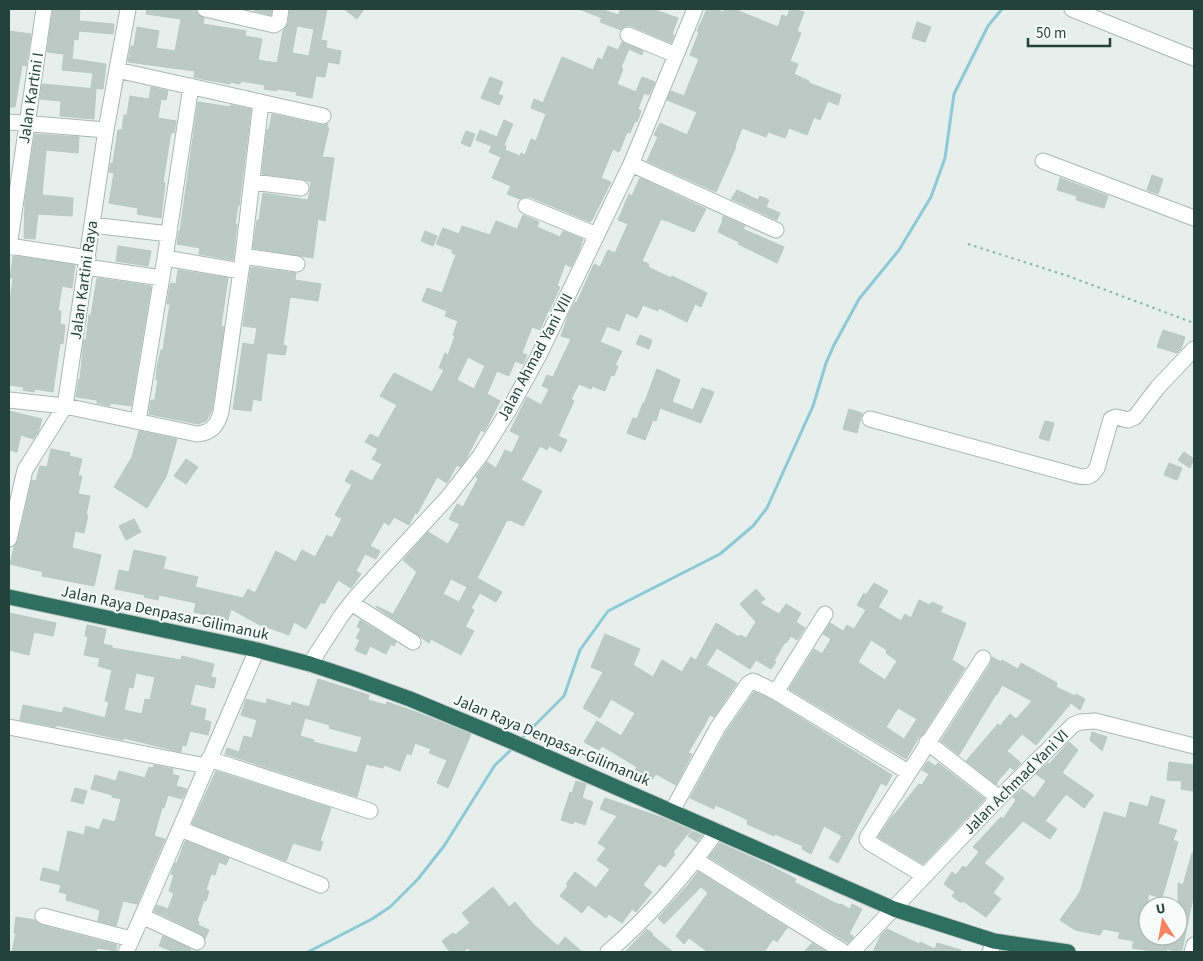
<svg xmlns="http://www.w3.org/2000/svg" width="1203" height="961" viewBox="0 0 1203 961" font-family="'Source Sans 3',sans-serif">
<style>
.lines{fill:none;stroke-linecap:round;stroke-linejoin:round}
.stream{stroke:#8ec9d4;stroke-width:3}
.building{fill:#bbcac4;stroke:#b8c9c2;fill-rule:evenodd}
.minor-casing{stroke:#a8b8b2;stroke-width:17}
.highway-casing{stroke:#c2cac8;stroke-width:17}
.path{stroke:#86b3a5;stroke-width:2;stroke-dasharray:2.5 4;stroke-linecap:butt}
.minor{stroke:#fff;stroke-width:15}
.highway{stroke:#2f6f62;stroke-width:15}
.labels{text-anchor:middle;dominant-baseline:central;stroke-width:4;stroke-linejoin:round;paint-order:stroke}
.street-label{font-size:16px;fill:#24423a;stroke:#f7fbf9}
</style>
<rect width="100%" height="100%" fill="#e6efeb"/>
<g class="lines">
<path class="stream" d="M520,740L564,696L580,650L608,611L720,554L753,526L767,508L813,406L826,363L834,345L859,299L899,250L931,197L945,158L954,94L988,26L1002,9
M308,952L372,919L390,907L418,879L444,846L495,765L514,747"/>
</g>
<path class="building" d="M53,9H80L79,21L114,24L113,34L79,31L78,40L74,39L72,59L106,64L103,89L91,88L93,73L62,70L64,54L47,52Z
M147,9H183L196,11V10L198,15L204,18L203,24L246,31L245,36L262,39L258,60L277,63L283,31L288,24L290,9H327L321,40L327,41L326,48L341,51L339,64L328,62L325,77L316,76L312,98L296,95L297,92L277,89V91L264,89L265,85L241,81L240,84L230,82V84L202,79L194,77L195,71L128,62L131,46H134L137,27L159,31L156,48L175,51L181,19L146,14ZM297,26L314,29L309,56L292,53Z
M255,9H272L271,15L255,11Z
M344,9H364L357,19Z
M579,9H601L618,15L621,9H658V11L678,18L672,34L674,35L671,43L631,26H626L621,30L600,22L602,18Z
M707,9H713L723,12L724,9H734L778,27L782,15L787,17L790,9L804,12L797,31L801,33L790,61L798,64L794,74L809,81V83L841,95L838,105L828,101L820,120L814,117L807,135L789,128L785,138L768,132L766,137L742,128L735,146L736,147L716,192L647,161L658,137L654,135L660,123L687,135L697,112L667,100L671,91L684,96L699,59L690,55L699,32L697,31Z
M917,22L931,27L925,42L912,38Z
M9,31L31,34L26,66L22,65L15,107H9Z
M622,42L643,51L642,55L629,49L621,67L623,69L617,84L636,92L642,77L655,82L649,95L644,93L638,109L641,111L637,122L635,121L630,133L627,132L619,152L613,149L601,178L611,182L592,220L590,222L530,197H524L520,199L507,194L511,186L492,178L501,157L489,152L492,146L476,140L480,130L497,137L504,120L513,124L504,145L506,146L505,150L520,156L521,153L525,155L531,139L536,141L546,114L531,108L534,99L543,103L562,57L593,70L598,58L602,60L608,46L618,50Z
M490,77L503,82L498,94L503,96L499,105L481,98Z
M42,84L96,89L94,119L60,116L61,101L40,99Z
M151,87L168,91L166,100L161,99L158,118L176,121L174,133L171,132L163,182L165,183L161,218L137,214L138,208L109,203L114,173L109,172L111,163H113L118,130H122L124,115H127L130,96L149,99Z
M198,102L230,107V105L251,109L239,206L238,205L235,224H237L233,260L199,254L200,248L177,244L179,231H180Z
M272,114L321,125L328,124L327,127L329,128L322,157L334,158L325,221L318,219L313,258L253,248L257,220H259L263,193L308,200L310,190L311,182L302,179L262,174L267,130L269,129Z
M466,131L475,134L470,147L461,143Z
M35,134L79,137L78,153L46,150L42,195L73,198L72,216L38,214L35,239L24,238L25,200Z
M1152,175L1163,179L1158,194L1147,190Z
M640,178L706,209L694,232L665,220V221L661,219L642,261L649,264L648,267L671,278L672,276L707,293L701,307L695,304L687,322L659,308L658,311L643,305L637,318L626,313L619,331L607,326L600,342L622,351L615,365L618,366L614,376L611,375L605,391L592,386L591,389L579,384L571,399L574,401L558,436L567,440L561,452L549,446L547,450L540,446L521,480L542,491L523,526L510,520L509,521L507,520L477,578L502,592L496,602L480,593L471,608L474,610L465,627L474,631L461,655L431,639L429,643L376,607V606L393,614L417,572L403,560L428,532L448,544L460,524L449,519L457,504L463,507L478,479L476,477L487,462L496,468L505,450L512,453L520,436L510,431L527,397L541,405L549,389L542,386L547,375L553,377L571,339L561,336L568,316L575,302H577L594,264L600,267L608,250L615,253L628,224L618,220L629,194L632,196ZM451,579L467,587L459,602L443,594Z
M1060,178L1108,196L1104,208L1076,200L1077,196L1057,190Z
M737,190L758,200L760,196L769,200L766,207L780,213L777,220L731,199Z
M523,215L539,222L537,227L560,237L563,231L583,239L578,253L571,267L565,264L557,286L560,287L549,311H548L540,330L532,327L522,353L527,355L523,364L515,361L509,376L497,371L487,394L500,401L484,432L481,430L465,461L460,467L457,465L447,483L437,477L417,514L415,513L409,525L394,517L389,525L384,522L370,546L380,551L376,559L365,554L356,571L361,574L351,588L338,580L324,604L321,602L306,629L294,622L289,635L258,624L231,609L228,620L194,612L196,603L159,595L158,600L144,597L145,595L115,589L119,570L129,572L134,550L166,557L163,569L198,577L195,587L243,598L248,589L255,593L276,551L296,562L302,550L315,557L327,535L332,538L342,519L335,515L352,485L345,481L351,470L372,481L382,464L372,459L378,449L365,442L370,434L378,438L397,405L380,396L394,373L432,392L444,370L439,368L445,353L448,355L455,336L453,335L458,321L445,316L447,311L422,301L427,288L442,293L456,255L452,253L453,250L436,244L443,228L459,234L462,226L490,235L496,221L517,229ZM468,357L485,366L474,389L457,380Z
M723,216L745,226L743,229L784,247L777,263L738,244L739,242L718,232L723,220H722Z
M425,231L437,236L433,246L421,241Z
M118,246L151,251L148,266L116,261Z
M13,256L75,265L72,288L62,286L58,311H61L60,324L65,325L63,344L60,343L53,392L35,389L34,392L23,390L24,387L9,385V310L13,278H10Z
M251,267L296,273L295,280L321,284L318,301L290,297L283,345L287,346L285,355L267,353L261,401L253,399L251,411L233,409L243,343L254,345L257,328L243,326Z
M178,270L228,278L221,326L224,327L212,410L206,421L198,424L149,414L151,400H155L158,380H156L157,367L161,350H163L168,316L170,304H167L170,286L171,283L176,284Z
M97,278L151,286L131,406L110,403V406L106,405L97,403V400L76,397L79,379H80L84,340H86L89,315H91Z
M1163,330L1185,337L1181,349L1177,353L1157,347Z
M640,335L652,340L649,349L636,344Z
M657,369L680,380L672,402L693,410L702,388L714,392L701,423L660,408L656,421L653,420L645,440L627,433L633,418L637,419L643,403L644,404Z
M849,409L862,413L857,433L843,429Z
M9,411L42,419L38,432L33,439L21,435L17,452L9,450Z
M1045,421L1054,423L1049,441L1039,438Z
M139,431L177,439L166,477L147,508L114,487L132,457Z
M51,449L70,453L69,456L82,459L78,476H82L78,494L90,496L86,515H88L84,533L75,531L72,548L101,555L94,586L42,576L43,572L10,564L14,547L18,541L32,480L36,481L40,466L47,467Z
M1184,452L1194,459L1190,468L1178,460Z
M186,459L198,467L186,484L174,476Z
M1169,463L1182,468L1177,480L1164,475Z
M134,519L141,532L126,540L119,526Z
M874,583L888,591L878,607L901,621L905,614L911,618L919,600L930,605L932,602L943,607L940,612L966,623L952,660L965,668L923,734L919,737L906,759L789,689L814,649L822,654L831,639L823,634L830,623L843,631L847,625L854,629L866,610L857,605L864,593L866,595ZM871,640L887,650L886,653L897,661L885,680L858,662ZM898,708L917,719L904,739L886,727Z
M756,589L765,599L760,603L779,614L786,604L801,613L796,622L805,628L797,640L791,636L786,643L785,642L774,661L776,662L771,669L756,660L750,669L717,648L706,665L737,683L714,717L710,715L704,726L688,753L692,754L676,785L656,774L652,780L635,770L637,767L602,746L599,750L584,742L597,721L621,736L635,713L611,699L600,718L583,708L603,672L591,667L605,634L640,649L633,665L653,677L662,660L682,672L691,657L696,660L716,623L739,637L740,635L746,638L756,622L740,604Z
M9,613L56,623L53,636L34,632L29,655L9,650Z
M360,620L396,642L394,646L391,644L386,654L370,646L366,655L355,650L360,640L356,638L361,629L357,627Z
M87,625L106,629L103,644L112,646V648L181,660L182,656L214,664L211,677L216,678L214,688L195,684L190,705L206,709L204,720L211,722L208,735L190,731L186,746L182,745L181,752L124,738L123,740L56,725V727L20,720L23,705L62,713L64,707L105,718L109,702L105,701L112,670L98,666L100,658L84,655L88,637L85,636ZM136,673L155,677L150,700L145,699L142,714L124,710L129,687L133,688Z
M992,657L1001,662L1002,660L1018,669L1021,663L1057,683L1056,687L1075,696L1076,694L1085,699L1080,710L1071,703L1036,745L1022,734L1007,751L1021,763L1014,770L1010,767L997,782V785L966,761L998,724L1000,726L1010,714L1016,719L1032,701L1002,685L997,695L996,694L959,755L941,741L991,663Z
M318,679L369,695L368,700L386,705L387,702L416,712L471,734L448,788L437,783L447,760L429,753L431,749L415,743L411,755L407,753L400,771L384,765L383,768L366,764L357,797L225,754L227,748L239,752L244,736L252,738L257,720L241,715L246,699L266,704L267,699L291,706L292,702L309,707ZM305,718L330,725L329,728L362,737L357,753L313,742L314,740L300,736Z
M754,692L772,700L892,775L886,786L881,783L838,863L829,858L842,836L824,826L811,854L802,849L803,846L775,834L774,836L747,824L748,820L727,810L715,805L714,809L690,798L726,732Z
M1092,732L1107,737L1102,751L1090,740Z
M1069,742L1078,750L1062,773L1094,795L1084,808L1066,794L1045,821L1057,829L1050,839L1023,821L984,863L1004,878L993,893L1001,899L986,917L963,901L961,903L952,896L955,892L944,884L952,872L956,875L963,866L966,868L979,852L973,847L1001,817L1003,819L1016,800L1013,797L1022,789L1034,798L1046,781L1036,774L1048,763L1049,764Z
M928,761L935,766L938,763L985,799L923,864L878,837L893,815H894L919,784L922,785L929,774L922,770Z
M1169,762L1194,765L1193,791L1181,789L1182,781L1167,780Z
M154,765L173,769L172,774L179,776L176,786L187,789L182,799L168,795L164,808H162L154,836L165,839L137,904L123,901L116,926L98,921L100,910L66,900L67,894L59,892L61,885L40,880L43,868L59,872L68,831L84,835L86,826L99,830L103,819L115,822L121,799L112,797V795L91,789L95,775L116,781L119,771L145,778L149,767L153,768Z
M216,771L331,808L320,841L323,842L320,851L293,843L286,861L192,824Z
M576,781L586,784L582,798L593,802L585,825L574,821L573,824L561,820L570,792L572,793Z
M75,788L87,791L83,804L71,801Z
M1151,796L1165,800L1158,824L1177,830L1173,840L1178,842L1162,898L1148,894V936H1178V883L1183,885L1192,853L1194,854V893L1182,950H1179V952L1167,949L1166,952H1157L1132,948L1134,941L1118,938L1120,932L1103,929L1100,935L1075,930L1060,920L1080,892L1104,812L1126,818L1130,802L1148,807Z
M605,798L663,818L691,830L673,852L675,854L665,867L659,864L643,885L652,892L636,912L632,909L622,923L609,914L606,918L588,905L582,913L560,896L568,886L566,884L575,872L596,888L610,869L597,860L606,848L598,843L617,816L600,809Z
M692,831L702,835L697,842L688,836Z
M185,841L229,858L226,865L219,862L215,875L211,874L206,890L209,891L206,901L204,900L197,921L199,922L198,925L209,930L205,939L201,934L154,911L157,905L168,909L174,893L169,891L174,875L171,874L175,863H177Z
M720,843L767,864L796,879L794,882L831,901L840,905L841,904L850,909L852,904L862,909L849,934L853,936V938L848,943L709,857Z
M698,872L788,928L786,929L777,942L773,939L764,952H708L689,938L684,944L676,936L708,893L701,887L664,924L658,918L688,885Z
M493,887L509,907L515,902L533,924L558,946L565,937L582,952H471L468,948L462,952H450L442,941L453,933L455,935L470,923L462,913Z
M16,917L35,920L41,925L117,945L116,951L97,948L96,952H12L16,933H14Z
M647,929L653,934L652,935L673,952H625Z
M887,929L919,944L920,942L935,949L937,943L961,950V952H873L881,935Z
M163,936L191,949L190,952H175L159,946Z
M812,943L827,952H804Z"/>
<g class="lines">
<g class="minor-casing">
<path id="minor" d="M205,9L274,25L279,22L281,9
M1072,9L1194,58
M628,35L676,55
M117,70L323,116
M9,122L106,130
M1043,161L1194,218
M631,164L776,230
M253,182L301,188
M526,206L597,235
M92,225L169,234
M9,246L88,258
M9,247L44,9
M243,256L297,264
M165,258L241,271
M86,267L162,278
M9,400L65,406L197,434C211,433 217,426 221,412L243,256L261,102
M870,419L1078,476C1088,478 1092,476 1097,468L1111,419L1116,417L1128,420L1135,417L1158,387L1194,349
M138,421L165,258L191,86
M9,539L25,470L65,406L106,130L128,9
M351,603L413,642
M310,664L341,616L355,598L449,496L480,456L510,408L538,357L631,164L695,9
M776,692L825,614
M9,727L206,766
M927,742L999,798
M209,759L370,811
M672,811L718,727L748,684L753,681L776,692L908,772
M180,829L321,885
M696,860L844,952
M925,876L870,843L867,839L868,836L983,658
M43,916L131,939
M142,916L197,942
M126,952C171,852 213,750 257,650
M608,952C651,915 684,877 717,831
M852,952L999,798L1073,725L1080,722L1095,721L1194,746
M990,952L994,941
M1192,952L1194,945"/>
</g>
<g class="highway-casing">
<path id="highway" d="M9,597L257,650L310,664L355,679L410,699L506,739L894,909L994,941L1068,952"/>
</g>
<path class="path" d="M968,244L1068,276L1194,323"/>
<use href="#minor" class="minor"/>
<use href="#highway" class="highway"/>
</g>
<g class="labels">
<g class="street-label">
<text transform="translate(31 98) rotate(-81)">Jalan Kartini I</text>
<text transform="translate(84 280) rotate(-82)">Jalan Kartini Raya</text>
<text transform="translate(535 357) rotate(-62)">Jalan Ahmad Yani VIII</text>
<text transform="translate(165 613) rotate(12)">Jalan Raya Denpasar-Gilimanuk</text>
<text transform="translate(552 740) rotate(23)">Jalan Raya Denpasar-Gilimanuk</text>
<text transform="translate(1016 782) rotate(-45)">Jalan Achmad Yani VI</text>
</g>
</g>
<rect width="1203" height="961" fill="none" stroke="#24423a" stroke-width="20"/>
<g transform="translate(1163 921) rotate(349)"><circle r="24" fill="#f7fbf9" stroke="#a3b1ad"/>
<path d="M0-4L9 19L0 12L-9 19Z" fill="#f4845f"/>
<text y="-8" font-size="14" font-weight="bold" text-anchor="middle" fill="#24423a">U</text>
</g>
<path d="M1028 38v8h82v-8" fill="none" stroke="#24423a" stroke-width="2.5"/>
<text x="1036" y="38" font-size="15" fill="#24423a" stroke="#f7fbf9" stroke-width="4" paint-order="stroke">50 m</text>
</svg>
